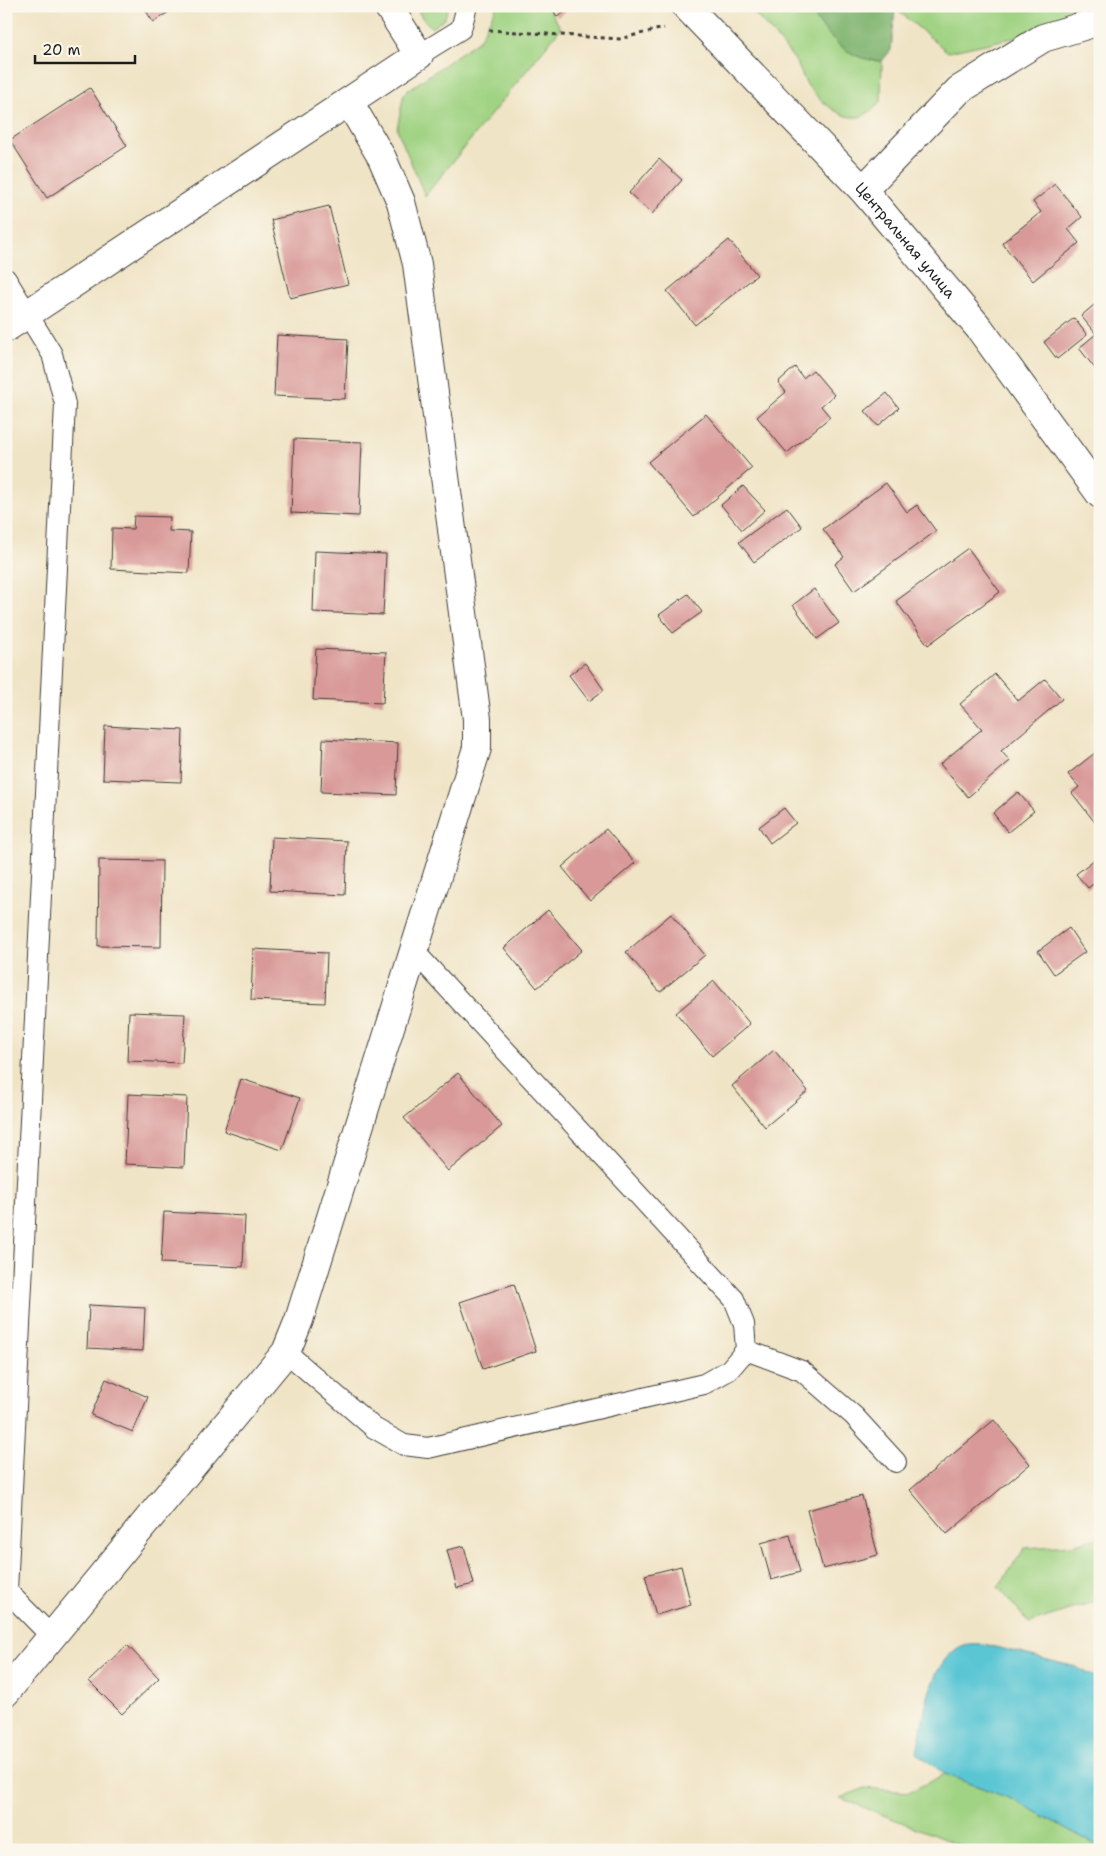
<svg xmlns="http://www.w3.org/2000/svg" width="1106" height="1856" viewBox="0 0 1106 1856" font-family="'Shantell Sans',sans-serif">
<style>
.green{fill:#a0d383;stroke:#5e7850}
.forest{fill:#80b571;stroke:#4e6846}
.water{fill:#5ac6d4;stroke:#3b7178}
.building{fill:#d89998}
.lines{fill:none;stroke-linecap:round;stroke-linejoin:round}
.service-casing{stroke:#3c3a36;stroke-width:22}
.minor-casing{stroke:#3c3a36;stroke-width:30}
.tertiary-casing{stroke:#3c3a36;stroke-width:30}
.path{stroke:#3c3a36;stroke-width:3;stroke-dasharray:4 4;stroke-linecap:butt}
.service{stroke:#fff;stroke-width:20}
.minor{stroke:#fff;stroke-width:28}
.tertiary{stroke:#fff;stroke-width:28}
.labels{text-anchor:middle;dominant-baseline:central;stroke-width:5;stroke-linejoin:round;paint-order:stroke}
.street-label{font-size:15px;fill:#1c1c1c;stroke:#fbf7ec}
</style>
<rect width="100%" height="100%" fill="#fbf7ec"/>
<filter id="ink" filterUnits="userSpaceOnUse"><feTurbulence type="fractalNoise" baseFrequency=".02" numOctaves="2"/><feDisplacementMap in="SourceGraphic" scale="10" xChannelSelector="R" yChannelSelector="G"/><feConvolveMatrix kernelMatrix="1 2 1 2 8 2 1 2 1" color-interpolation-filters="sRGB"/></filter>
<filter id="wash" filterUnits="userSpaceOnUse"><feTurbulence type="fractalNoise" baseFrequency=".0096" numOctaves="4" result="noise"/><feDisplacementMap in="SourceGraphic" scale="20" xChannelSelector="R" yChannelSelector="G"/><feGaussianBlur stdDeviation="1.12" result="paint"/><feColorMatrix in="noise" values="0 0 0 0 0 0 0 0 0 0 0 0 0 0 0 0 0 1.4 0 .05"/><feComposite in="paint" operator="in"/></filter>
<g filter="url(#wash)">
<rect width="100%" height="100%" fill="#f0e4c6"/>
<path class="green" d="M415,6H448L445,18L432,28L423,19Z
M497,6H547L561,28L425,196L397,129L404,93L479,40Z
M748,6H806C828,34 844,60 882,61L881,102C875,108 867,115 859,117C840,120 818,99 808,86C802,77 800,67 794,59C780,40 763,24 748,6Z
M892,6H1083L1017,37L948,52Z
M1100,1537V1600L1029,1623L998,1587L1025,1548L1072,1545Z
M945,1774L1014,1800L1100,1847V1850H972L840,1798L865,1788L909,1792Z"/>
<path class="forest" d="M806,6H892L895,10L891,50L882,61C844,60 828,34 806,6Z"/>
<path class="water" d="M984,1644L1076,1667L1100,1680V1847L1014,1800L945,1774L917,1753C924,1719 927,1665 961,1646C966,1643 977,1644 984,1644Z"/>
<g id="blocks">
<path class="building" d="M143,6H178L153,22Z
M551,6H570L571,8L557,17Z
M90,88L127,146L47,198L10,140Z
M659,159L682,180L652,214L629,193Z
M1055,184L1082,217L1068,229L1079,243L1033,281L1002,243L1041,212L1033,202Z
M329,206L348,284L290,298L271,220Z
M729,240L757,275L695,325L667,291Z
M1100,300V368L1097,371L1079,348L1096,334L1081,316Z
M1074,318L1087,335L1057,359L1044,342Z
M277,335L348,339L345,399L274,396Z
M795,367L803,378L813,370L834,395L821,406L830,417L787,453L757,417L786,392L778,382Z
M887,393L899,408L878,426L865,411Z
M706,414L752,468L694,517L648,462Z
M294,439L362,442L359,516L291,513Z
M886,483L907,512L917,505L936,531L854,591L835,564L844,557L823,529Z
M743,486L765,510L742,530L721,505Z
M787,507L802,527L754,562L739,542Z
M134,516L170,517L169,531L191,532L189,573L111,569L112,528L133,529Z
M968,548L1000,592L928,645L896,601Z
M315,551L386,554L383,615L313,612Z
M814,589L839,623L817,639L793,605Z
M688,594L702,612L673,633L659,615Z
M316,649L386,652L383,703L313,700Z
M585,663L604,690L589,701L569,675Z
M995,674L1018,701L1045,679L1062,699L1001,751L1010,761L968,797L940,764L982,729L960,704Z
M105,726L183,730L181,782L103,779Z
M323,739L398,743L396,795L321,792Z
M1100,749V823L1097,825L1072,793L1079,787L1068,774Z
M1018,792L1034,811L1008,832L993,813Z
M784,808L796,823L770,843L759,827Z
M606,829L635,863L590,901L562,867Z
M272,837L347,841L345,895L270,891Z
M1100,855V879L1088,888L1076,874Z
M99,860L162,861L161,947L98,946Z
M548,910L582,950L537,988L504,948Z
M671,914L705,955L660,992L626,952Z
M1069,928L1085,952L1054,974L1038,951Z
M253,949L327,953L325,1003L251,1000Z
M714,981L750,1024L712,1056L676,1013Z
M129,1012L185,1014L182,1063L127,1061Z
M774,1050L808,1091L765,1127L732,1086Z
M458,1073L502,1126L448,1171L404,1118Z
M241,1079L300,1098L282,1150L224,1131Z
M128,1094L187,1097L184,1167L125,1164Z
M164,1212L245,1216L243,1267L161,1263Z
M514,1284L536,1351L483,1369L460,1302Z
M89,1305L145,1308L143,1351L87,1348Z
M106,1379L148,1397L133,1432L91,1415Z
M994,1420L1030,1464L947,1534L910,1490Z
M862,1496L878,1555L823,1569L807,1510Z
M790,1535L800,1572L771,1580L761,1543Z
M464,1546L474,1584L457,1588L447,1550Z
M681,1566L691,1605L656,1615L645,1575Z
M127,1645L159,1678L122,1714L89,1681Z"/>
</g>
</g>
<g filter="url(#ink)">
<use href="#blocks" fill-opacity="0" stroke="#3c3a36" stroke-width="1"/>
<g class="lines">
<g class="service-casing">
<path id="service" d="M419,55L461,29L467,6
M6,279L52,354L65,404L7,1591
M746,1350L802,1371L854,1416L896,1462
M286,1352L374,1428L404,1445L428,1448L704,1384L729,1370L746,1350L744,1324L734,1299L413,950
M6,1590L52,1637"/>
</g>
<g class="minor-casing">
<path id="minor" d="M863,190L959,90L1043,38L1100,21
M6,328L419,55L388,6
M6,1692L286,1352L299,1320L477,748V719L417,264L401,202L382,158L349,102"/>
</g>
<g class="tertiary-casing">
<g id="tertiary">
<path id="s1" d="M686,6L863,190L980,329L1100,494"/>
</g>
</g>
<path class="path" d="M489,30L619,39L664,28"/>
<use href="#service" class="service"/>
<use href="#minor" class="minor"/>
<use href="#tertiary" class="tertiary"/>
</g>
</g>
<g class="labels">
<g class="street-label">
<text stroke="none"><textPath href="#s1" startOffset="321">Центральная улица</textPath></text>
</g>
</g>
<rect width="1106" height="1856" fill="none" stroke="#fbf7ec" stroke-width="25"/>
<path d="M35 55v8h100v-8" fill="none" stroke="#1c1c1c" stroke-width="2.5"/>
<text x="42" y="55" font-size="15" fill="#1c1c1c" stroke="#fbf7ec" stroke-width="4" paint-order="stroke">20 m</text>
</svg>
